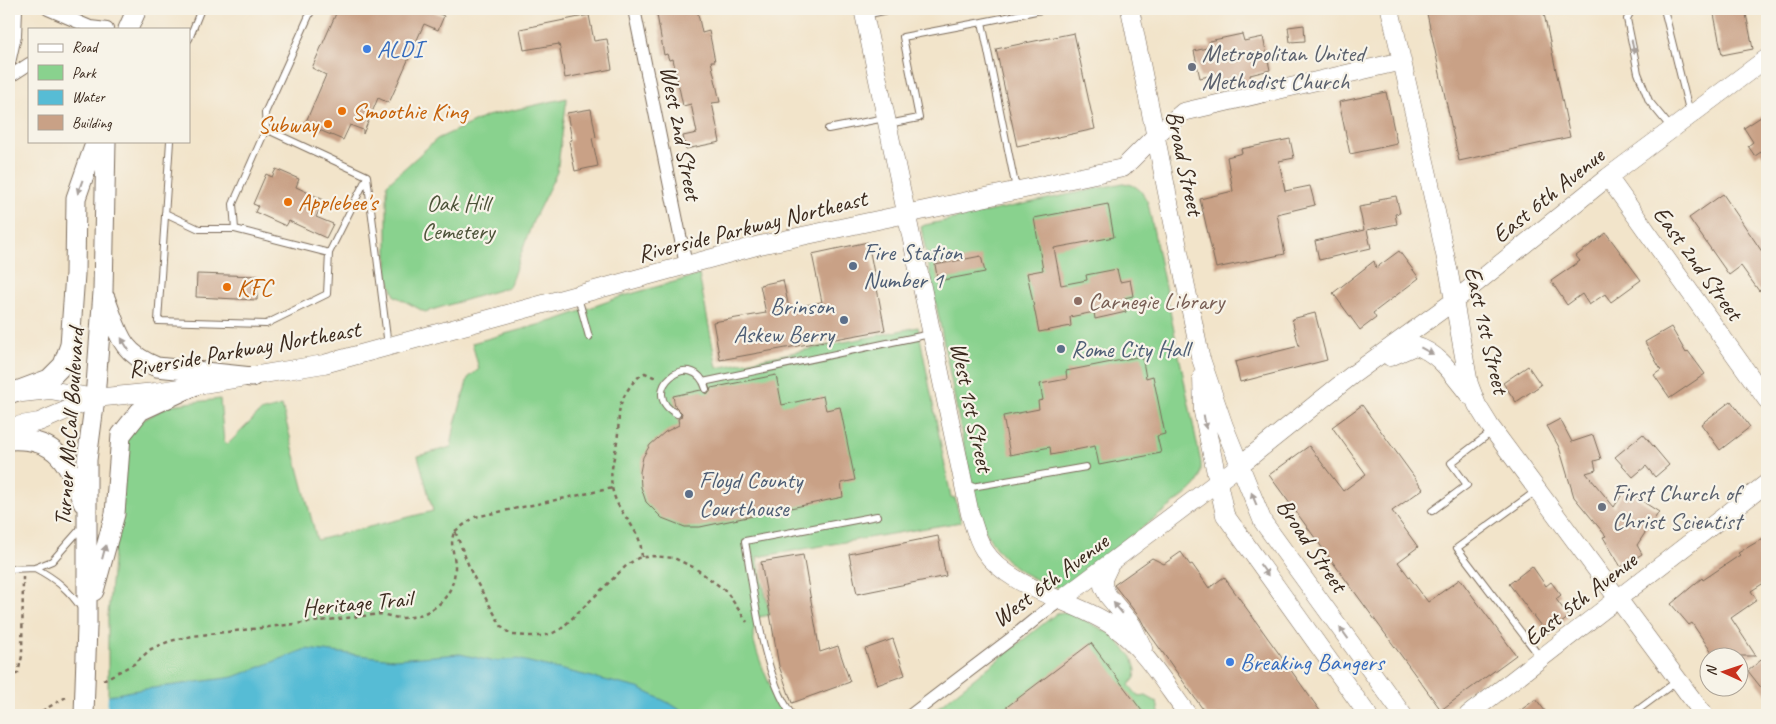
<svg xmlns="http://www.w3.org/2000/svg" width="1776" height="724" viewBox="0 0 1776 724" font-family="Caveat,sans-serif">
<style>
.green{fill:#89d28e;stroke:#627e56}
.water{fill:#57bcd5;stroke:#49737a}
.pier{fill:#f2e4ca}
.building{fill:#c9a186}
.lines{fill:none;stroke-linecap:round;stroke-linejoin:round}
.lane-casing{stroke:#7b6b5a;stroke-width:8}
.street-casing{stroke:#7b6b5a;stroke-width:14}
.secondary-casing{stroke:#7b6b5a;stroke-width:19}
.primary-casing{stroke:#7b6b5a;stroke-width:21}
.path{stroke:#7b6b5a;stroke-width:2.5;stroke-dasharray:4 4;stroke-linecap:butt}
.lane{stroke:#fff;stroke-width:6}
.street{stroke:#fff;stroke-width:12}
.secondary{stroke:#fff;stroke-width:18}
.primary{stroke:#fff;stroke-width:19}
.primary-bridge-casing{stroke:#7b6b5a;stroke-width:21;stroke-linecap:butt}
.primary-bridge{stroke:#fff;stroke-width:19}
.oneway{fill:#a79f9a}
.shop-dot{fill:#3f7fe0;stroke:#f7f3e8;stroke-width:2}
.worship-dot{fill:#6b7280;stroke:#f7f3e8;stroke-width:2}
.food-dot{fill:#e8710a;stroke:#f7f3e8;stroke-width:2}
.service-dot{fill:#5c6f8a;stroke:#f7f3e8;stroke-width:2}
.education-dot{fill:#8d6e63;stroke:#f7f3e8;stroke-width:2}
.labels{text-anchor:middle;dominant-baseline:central;stroke-width:4.5;stroke-linejoin:round;paint-order:stroke}
.shop-label{font-size:24px;fill:#366cbe;stroke:#f7f3e8;text-anchor:start}
.worship-label{font-size:24px;fill:#5b616d;stroke:#f7f3e8;text-anchor:start}
.food-label{font-size:24px;fill:#c56008;stroke:#f7f3e8;text-anchor:start}
.street-label{font-size:24px;fill:#3b2a1e;stroke:#f7f3e8}
.park-label{font-size:24px;fill:#4e543a;stroke:#f7f3e8}
.service-label{font-size:24px;fill:#4e5e75;stroke:#f7f3e8;text-anchor:start}
.education-label{font-size:24px;fill:#785e54;stroke:#f7f3e8;text-anchor:start}
</style>
<rect width="100%" height="100%" fill="#f7f3e8"/>
<filter id="ink" filterUnits="userSpaceOnUse"><feTurbulence type="fractalNoise" baseFrequency=".02" numOctaves="2"/><feDisplacementMap in="SourceGraphic" scale="10" xChannelSelector="R" yChannelSelector="G"/><feConvolveMatrix kernelMatrix="1 2 1 2 8 2 1 2 1" color-interpolation-filters="sRGB"/></filter>
<filter id="wash" filterUnits="userSpaceOnUse"><feTurbulence type="fractalNoise" baseFrequency=".0096" numOctaves="4" result="noise"/><feDisplacementMap in="SourceGraphic" scale="20" xChannelSelector="R" yChannelSelector="G"/><feGaussianBlur stdDeviation="1.12" result="paint"/><feColorMatrix in="noise" values="0 0 0 0 0 0 0 0 0 0 0 0 0 0 0 0 0 1.4 0 .05"/><feComposite in="paint" operator="in"/></filter>
<g filter="url(#wash)">
<rect width="100%" height="100%" fill="#f2e4ca"/>
<path class="green" d="M567,98L557,172L533,221L509,287L425,312L395,296L387,275V184L437,139L487,116Z
M1123,183C1138,185 1141,190 1148,203L1201,463C1202,481 1197,485 1184,496L1072,581L1061,588C1049,586 1042,582 1031,577C1002,562 989,542 977,512L921,227L925,225Z
M699,275L717,368L918,327L951,497L955,498L961,522L757,557L770,615L759,617C757,622 753,630 753,635C754,650 776,702 785,715H108V615L124,444L138,423L170,405L220,399L224,442L228,444L260,412L282,406L317,540L433,511L418,456L451,447L455,424L468,378L479,369L472,343L556,320L620,297Z
M1065,612L1071,613L1111,634L1132,657L1136,670L1135,678L1129,685L1139,697L1146,696L1157,702L1159,712L1162,715H928L1057,613Z"/>
<path class="water" d="M306,649L394,659L460,654L491,661L517,659L638,688L671,704L688,715H69L98,698L131,691L234,677Z"/>
<path class="pier" d="M108,694L107,715H67L97,696Z"/>
<g id="blocks">
<path class="building" d="M338,9H427L444,16L438,30L424,24L389,103L378,98L363,134V130L350,125L343,140L305,124L326,75L312,68Z
M656,9H697L702,33L709,31L715,61H711L720,102L712,103L720,142L686,149L683,136L697,133L691,104L683,106L673,59L669,60L667,54L664,55Z
M1426,9H1543L1570,137L1459,161Z
M1713,9H1745L1753,49L1722,55Z
M589,15L594,41L607,39L612,69L565,78L559,44L524,50L520,29Z
M1304,25L1305,41L1290,42L1288,27Z
M1074,33L1095,129L1017,146L996,49Z
M1242,34L1244,41L1263,37L1270,70L1250,75L1252,82L1220,88L1219,82L1211,84L1209,76L1200,78L1194,51L1211,47L1209,41Z
M1386,92L1397,144L1350,154L1339,102Z
M591,109L596,137L592,138L598,166L575,171L569,141L572,140L567,113Z
M1767,113V162L1761,152L1755,156L1748,146L1753,142L1744,128Z
M1290,139L1294,158L1279,161L1285,191L1310,186L1315,205L1277,214L1285,254L1216,268L1200,199L1233,191L1227,157L1242,153L1241,149Z
M276,169L299,179L296,187L324,200L316,217L333,224L326,238L289,221L286,226L255,212L258,206L253,204L266,174L272,177Z
M1723,194L1767,259V285L1759,291L1741,266L1729,275L1689,218Z
M1396,196L1400,213L1395,214L1397,224L1367,230L1371,248L1319,260L1315,241L1364,230L1359,207L1371,205V203L1380,201L1379,199Z
M1108,204L1114,237L1054,248L1061,285L1087,280L1086,275L1117,269L1120,282L1130,280L1133,296L1124,298L1126,312L1095,319L1094,312L1070,317L1071,326L1039,332L1027,273L1043,270L1034,218Z
M1606,233L1641,280L1611,302L1605,294L1589,305L1582,294L1567,305L1551,281L1580,261L1576,256Z
M868,242L885,330L720,360L713,322L766,313L760,285L783,280L789,308L822,302L812,254Z
M1399,251L1419,278L1373,313L1376,318L1360,330L1333,293L1374,261L1376,268Z
M981,256L985,272L938,281L935,265Z
M197,274L258,276L257,300L196,297Z
M1315,313L1327,360L1240,382L1235,362L1299,346L1292,319Z
M1671,327L1686,353L1688,351L1705,374L1670,398L1654,375L1661,370L1645,342Z
M1142,356L1146,378L1153,376L1165,434L1157,436L1161,453L1099,465L1095,446L1051,455L1050,447L1010,455L1003,416L1039,409L1038,401L1043,400L1040,384L1067,379L1066,371Z
M1528,366L1541,385L1516,402L1503,383Z
M776,375L782,405L823,396L826,410L840,407L855,480L841,483L843,497L700,527H685L662,518L646,502L641,487L640,472L643,457L650,445L665,432L679,425L678,419L681,417L682,413L675,406L673,396L701,390L706,394L710,392L711,388Z
M1731,401L1750,427L1720,450L1701,424Z
M1362,405L1423,489L1392,511L1418,547L1398,562L1428,602L1460,579L1516,655L1441,710L1269,475L1309,446L1343,491L1366,474L1332,427Z
M1560,419L1572,442L1593,435L1601,459L1594,461L1596,470L1586,473L1614,507L1625,490L1659,512L1637,545L1642,554L1621,567L1603,537L1606,536L1574,497L1559,447L1547,426Z
M1643,434L1669,465L1655,477L1646,466L1633,477L1615,457Z
M938,536L946,576L857,594L849,554Z
M1767,536V581L1751,591L1757,600L1731,618L1756,656H1714L1692,623L1689,625L1671,604L1702,578L1703,580L1740,555L1738,553Z
M1181,552L1190,565L1192,564L1209,588L1224,577L1323,715H1207L1146,629L1140,618L1114,585L1152,558L1164,564Z
M803,555L820,652L838,646L850,682L792,703L779,666L761,562Z
M1532,566L1546,586L1551,582L1561,595L1556,599L1569,617L1547,634L1509,584Z
M893,639L905,675L877,685L865,649Z
M1091,643L1145,715H996Z
M1767,655V695L1748,671Z
M1536,699L1548,715H1514Z"/>
</g>
</g>
<g filter="url(#ink)">
<use href="#blocks" fill-opacity="0" stroke="#7b6b5a" stroke-width="1"/>
<g class="lines">
<g class="lane-casing">
<path id="lane" d="M1642,9L1631,11L1627,19L1638,73L1649,101L1672,129
M1664,9L1690,114
M865,15L893,9
M189,39L201,9
M888,124L919,118L903,37L982,22
M266,129L367,176L388,346
M828,129L885,118
M170,141L158,321L266,324L327,294L329,253
M1016,189L982,22L1046,9
M165,213L199,229H235L233,204L266,129L265,113L312,9
M235,229L329,253L367,177
M578,297L589,337
M703,382L930,334
M677,414C635,392 693,345 706,389
M966,488L1086,467
M1536,491L1457,548L1540,657
M1432,511L1467,485L1451,463L1493,431
M35,568C56,579 69,590 82,609
M9,569L35,568L52,561L83,526
M792,715C762,674 754,592 745,541L877,516
M1631,715L1677,681"/>
</g>
<g class="street-casing">
<path id="street" d="M48,9L90,27L107,29
M634,9L686,265
M9,63L15,36L16,9
M9,77L29,64
M911,715L1012,638L1044,612L1061,600"/>
</g>
<g class="secondary-casing">
<path id="secondary" d="M863,9L970,514C974,526 977,539 984,550C1010,590 1076,600 1114,627C1145,649 1166,686 1188,715
M1130,9L1200,356L1224,426L1263,522L1403,715
M1390,9L1429,179L1449,273L1469,384L1477,405L1490,426L1704,715
M1608,177L1767,400
M1390,357L1415,346C1439,352 1455,378 1470,396
M1202,376L1203,412L1225,515L1368,715
M22,393L50,390L95,398L155,392L324,364L760,245L1123,168L1155,136L1183,112L1402,61
M9,427L39,422L95,398
M1110,564L1103,579V586L1108,596L1132,625L1143,648
M1061,600L1240,465L1351,376L1454,301L1608,177L1767,58
M1468,715L1767,483"/>
</g>
<g class="primary-casing">
<path id="primary" d="M128,29L137,9
M105,298C119,333 119,352 157,367L252,377
M9,394L49,379L63,365L70,345L75,274L76,198L96,141
M9,440C58,437 68,463 83,503
M94,591L115,514L121,435L140,411L196,385
M87,626V460L95,398L103,292L106,141"/>
</g>
<path class="path" d="M455,531L475,517L613,488
M642,557C641,549 641,542 637,535C631,522 620,512 615,498C607,477 614,462 617,441C619,430 618,418 620,406C624,395 633,378 645,373L656,378
M9,679L18,673L22,656L23,577
M103,680L134,664L151,649L170,641L192,636L380,614C387,615 395,618 403,618C434,616 456,596 455,564C454,553 449,541 455,531L472,574L503,629L513,635L527,636H542L553,633L561,629L627,565L638,558L653,556L674,558L695,568L726,591L747,622
M35,715L68,696"/>
<use href="#lane" class="lane"/>
<use href="#street" class="street"/>
<use href="#secondary" class="secondary"/>
<use href="#primary" class="primary"/>
<g class="primary-bridge-casing">
<path id="primary-bridge" d="M84,715L87,626"/>
</g>
<use href="#primary-bridge" class="primary-bridge"/>
</g>
<defs><path id="oneway-solid" d="M-6-.8H1V-3.2L6.5 0L1 3.2V.8H-6Z" transform="scale(1.25)"/></defs>
<g class="oneway">
<use href="#oneway-solid" transform="translate(1633 47) rotate(79)"/>
<use href="#oneway-solid" transform="translate(80 187) rotate(110)"/>
<use href="#oneway-solid" transform="translate(125 344) rotate(-122)"/>
<use href="#oneway-solid" transform="translate(1427 351) rotate(28)"/>
<use href="#oneway-solid" transform="translate(1205 422) rotate(80)"/>
<use href="#oneway-solid" transform="translate(1254 499) rotate(-112)"/>
<use href="#oneway-solid" transform="translate(104 552) rotate(-75)"/>
<use href="#oneway-solid" transform="translate(1264 570) rotate(54)"/>
<use href="#oneway-solid" transform="translate(1118 608) rotate(-130)"/>
<use href="#oneway-solid" transform="translate(1344 633) rotate(-126)"/>
</g>
</g>
<g class="shop-dot">
<circle cx="367" cy="49" r="5"/>
<circle cx="1230" cy="662" r="5"/>
</g>
<g class="worship-dot">
<circle cx="1192" cy="67" r="5"/>
<circle cx="1602" cy="507" r="5"/>
</g>
<g class="food-dot">
<circle cx="342" cy="111" r="5"/>
<circle cx="328" cy="124" r="5"/>
<circle cx="288" cy="202" r="5"/>
<circle cx="227" cy="287" r="5"/>
</g>
<g class="service-dot">
<circle cx="853" cy="266" r="5"/>
<circle cx="844" cy="320" r="5"/>
<circle cx="1061" cy="349" r="5"/>
<circle cx="689" cy="494" r="5"/>
</g>
<circle class="education-dot" cx="1078" cy="301" r="5"/>
<g class="labels">
<g class="shop-label">
<text x="377" y="49">ALDI</text>
<text x="1240" y="662">Breaking Bangers</text>
</g>
<g class="worship-label">
<text x="1202" y="53">Metropolitan United<tspan x="1202" dy="28">Methodist Church</tspan></text>
<text x="1612" y="493">First Church of<tspan x="1612" dy="28">Christ Scientist</tspan></text>
</g>
<g class="food-label">
<text x="352" y="111">Smoothie King</text>
<text x="318" y="124" text-anchor="end">Subway</text>
<text x="298" y="202">Applebee's</text>
<text x="237" y="287">KFC</text>
</g>
<g class="street-label">
<text transform="translate(681 133) rotate(79)">West 2nd Street</text>
<text transform="translate(1185 163) rotate(78)">Broad Street</text>
<text transform="translate(1548 195) rotate(-39)">East 6th Avenue</text>
<text transform="translate(752 226) rotate(-14)">Riverside Parkway Northeast</text>
<text transform="translate(1698 263) rotate(54)">East 2nd Street</text>
<text transform="translate(1487 330) rotate(77)">East 1st Street</text>
<text transform="translate(244 349) rotate(-10)">Riverside Parkway Northeast</text>
<text transform="translate(972 407) rotate(78)">West 1st Street</text>
<text transform="translate(69 427) rotate(-86)">Turner McCall Boulevard</text>
<text transform="translate(1312 545) rotate(56)">Broad Street</text>
<text transform="translate(1050 580) rotate(-37)">West 6th Avenue</text>
<text transform="translate(1580 599) rotate(-38)">East 5th Avenue</text>
<text transform="translate(357 603) rotate(-5)">Heritage Trail</text>
</g>
<g class="park-label">
<text x="458" y="203">Oak Hill<tspan x="458" dy="28">Cemetery</tspan></text>
</g>
<g class="service-label">
<text x="863" y="252">Fire Station<tspan x="863" dy="28">Number 1</tspan></text>
<text x="834" y="306" text-anchor="end">Brinson<tspan x="834" dy="28">Askew Berry</tspan></text>
<text x="1071" y="349">Rome City Hall</text>
<text x="699" y="480">Floyd County<tspan x="699" dy="28">Courthouse</tspan></text>
</g>
<g class="education-label">
<text x="1088" y="301">Carnegie Library</text>
</g>
</g>
<rect width="1776" height="724" fill="none" stroke="#f7f3e8" stroke-width="30"/>
<rect x="28" y="28" width="162" height="115" fill="#f7f3e8" stroke="#aca397"/>
<rect x="38" y="44" width="25" height="8" fill="#ffffff" stroke="#aca397"/>
<text x="72" y="52" font-size="15" fill="#3b2a1e">Road</text>
<rect x="38" y="65" width="25" height="15" fill="#89d28e" stroke="#aca397"/>
<text x="72" y="78" font-size="15" fill="#3b2a1e">Park</text>
<rect x="38" y="90" width="25" height="15" fill="#57bcd5" stroke="#aca397"/>
<text x="72" y="102" font-size="15" fill="#3b2a1e">Water</text>
<rect x="38" y="115" width="25" height="15" fill="#c9a186" stroke="#aca397"/>
<text x="72" y="128" font-size="15" fill="#3b2a1e">Building</text>
<g transform="translate(1724 672) rotate(273)"><circle r="24" fill="#f7f3e8" stroke="#aca397"/>
<path d="M0-4L9 19L0 12L-9 19Z" fill="#c8321e"/>
<text y="-8" font-size="14" font-weight="bold" text-anchor="middle" fill="#3b2a1e">N</text>
</g>
</svg>
